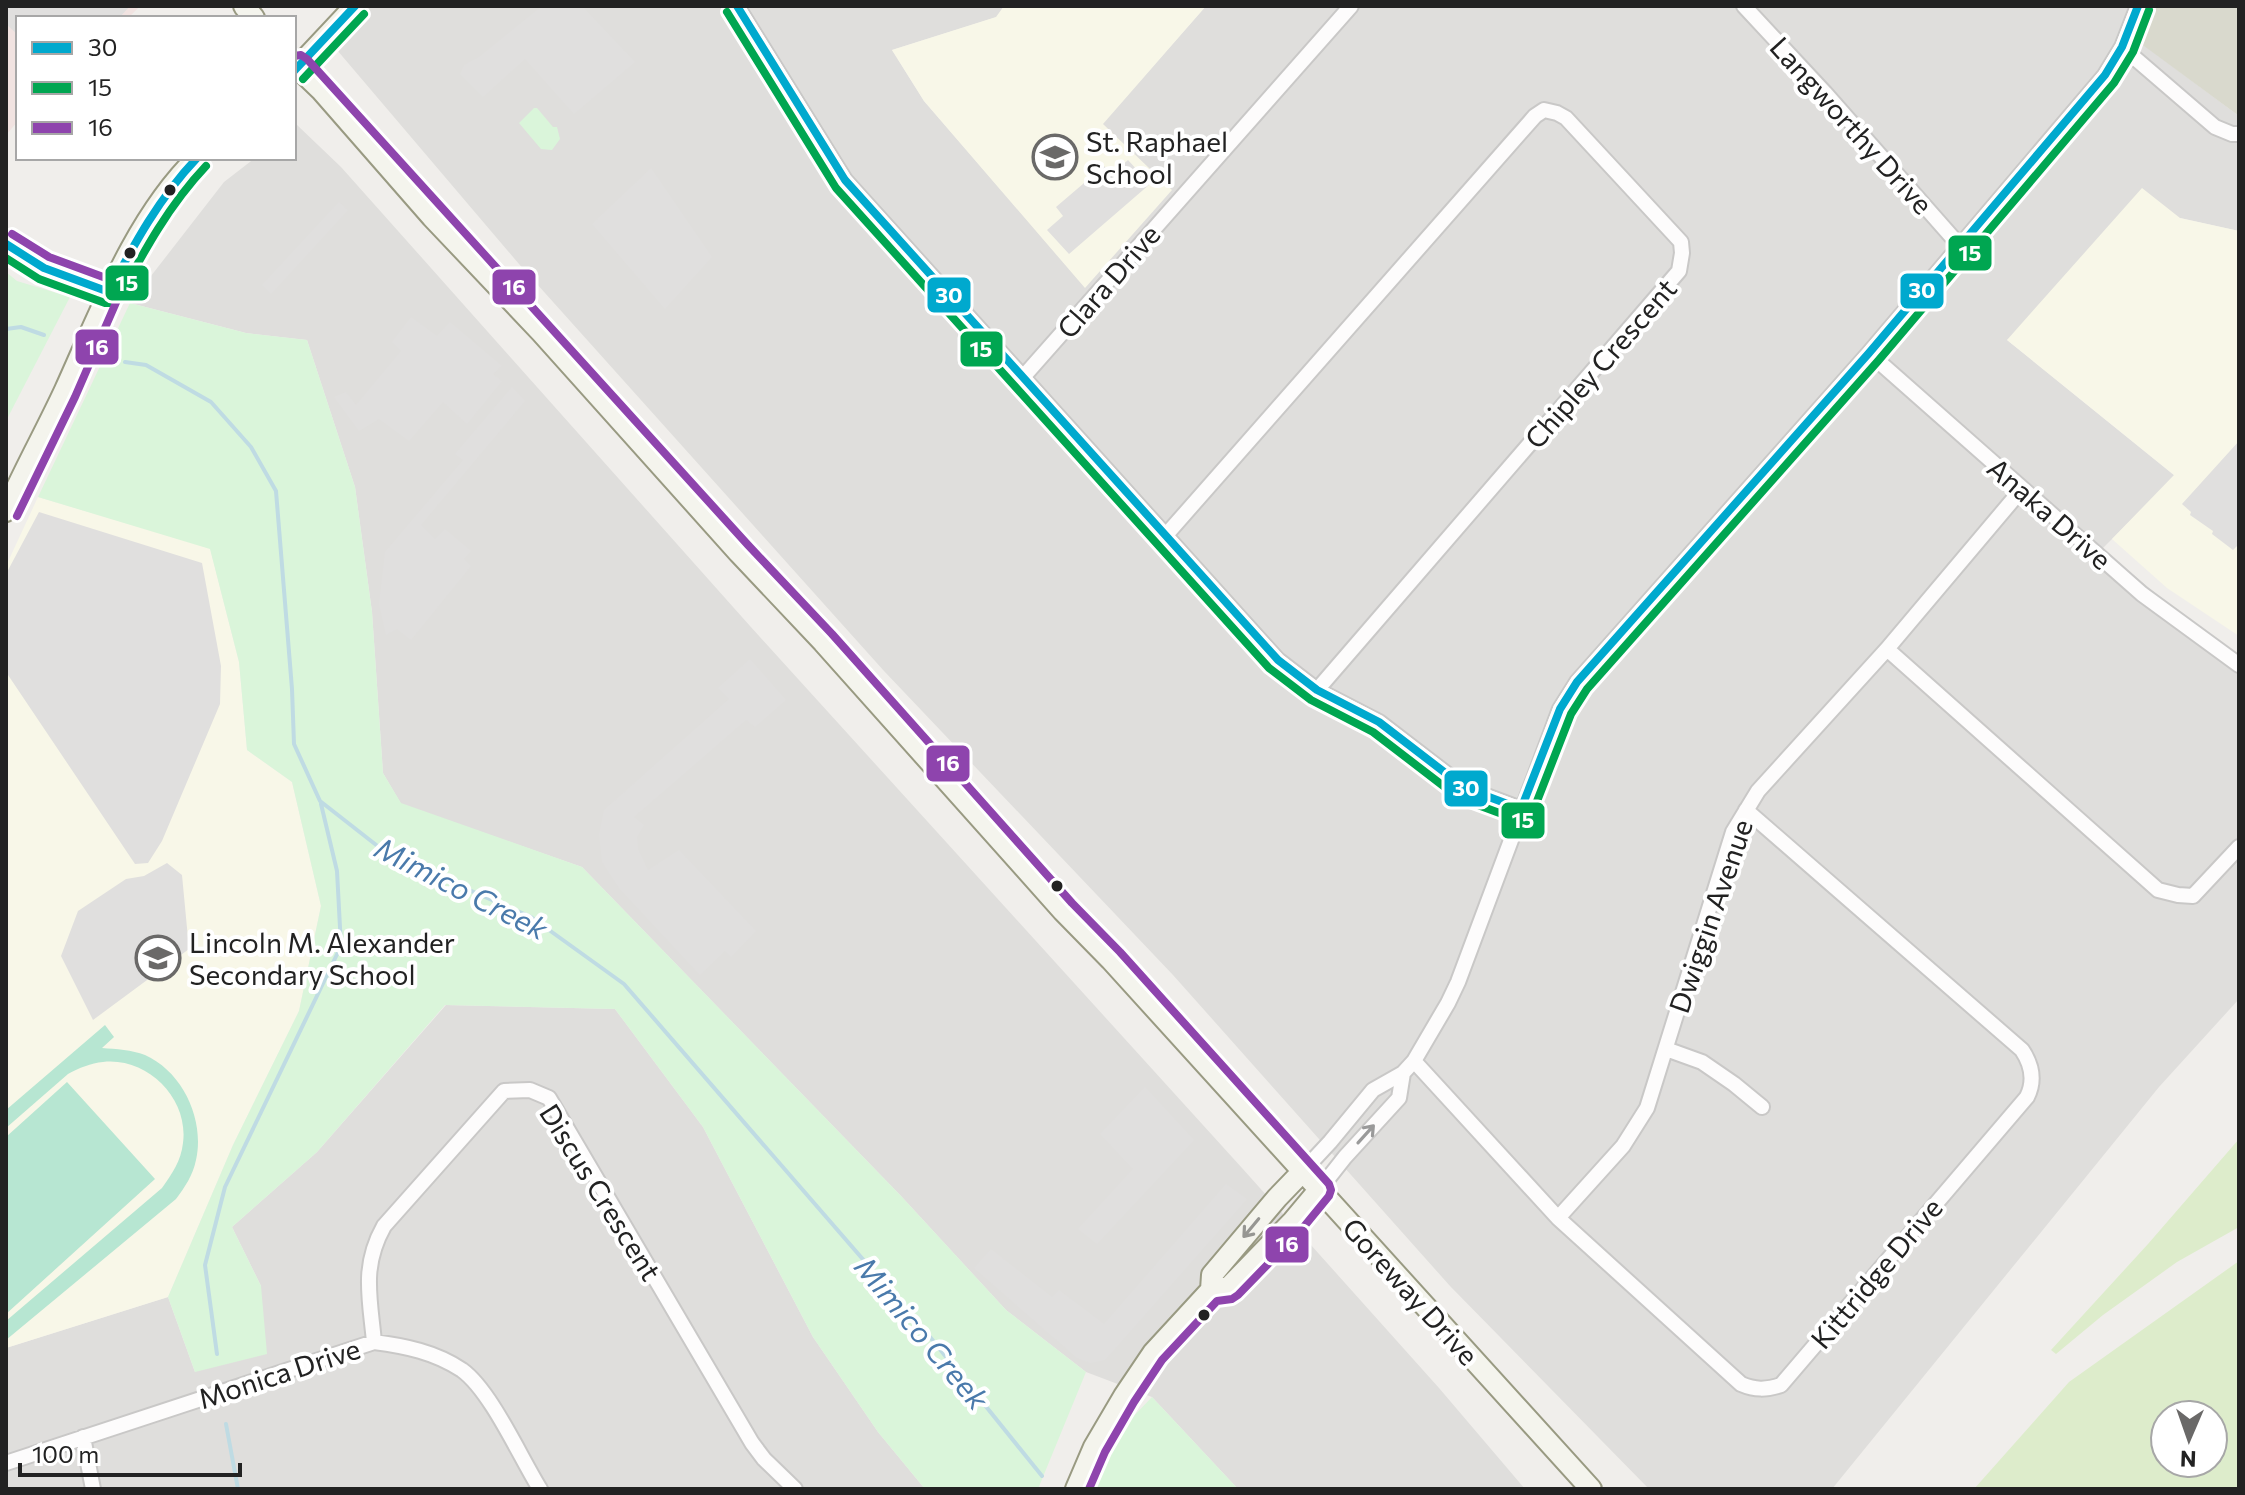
<svg xmlns="http://www.w3.org/2000/svg" width="2245" height="1495" viewBox="0 0 2245 1495" font-family="Commissioner,sans-serif">
<style>
.residential{fill:#dfdedc}
.commercial{fill:#f1e3e1}
.education{fill:#f8f7e8}
.construction{fill:#d9d9cd}
.grass{fill:#ddeccb;fill-rule:evenodd}
.park{fill:#daf5da}
.pitch{fill:#b7e6d2}
.parking{fill:#e0dfde}
.lines{fill:none;stroke-linecap:round;stroke-linejoin:round}
.stream{stroke:#bfdbe3;stroke-width:4}
.street-casing{stroke:#c9c8c7;stroke-width:18}
.secondary-casing{stroke:#999a82;stroke-width:24}
.street{stroke:#fdfcfc;stroke-width:14}
.secondary{stroke:#f4f4ed;stroke-width:20}
.bus-1-casing{stroke:#fff;stroke-width:14}
.bus-2-casing{stroke:#fff;stroke-width:14}
.bus-3-casing{stroke:#fff;stroke-width:14}
.bus-1{stroke:#00a9ce;stroke-width:8}
.bus-2{stroke:#00a651;stroke-width:8}
.bus-3{stroke:#8e44ad;stroke-width:8}
.oneway{stroke:#9a9a9a}
.oneway2{stroke:#969692}
.bus-dot{fill:#222;stroke:#fff;stroke-width:3}
.labels{text-anchor:middle;dominant-baseline:central;stroke-width:8;stroke-linejoin:round;paint-order:stroke}
.street-label{font-size:28px;fill:#222;stroke:#fff}
.poi-label{font-size:28px;fill:#222;stroke:#fff;text-anchor:start}
.water-label{font-size:30px;font-style:italic;fill:#4a7aab;stroke:#fff}
.line-badge{stroke:#fff;stroke-width:3}
.badge-label{font-size:22px;text-anchor:middle;font-weight:bold;fill:#fff}
</style>
<rect width="100%" height="100%" fill="#f0eeeb"/>
<path class="residential" d="M371,6H1004L997,17L892,50L924,101L1085,287L1102,124L1206,6H2149L2137,40L2239,116V231L2180,218L2007,340L2175,476L2102,549L2230,655L2239,666V999L2159,1087L1832,1489H1649L1450,1286L1173,975L884,671L519,264L337,50Z
M296,124L341,167L750,626L1242,1168L1439,1388L1525,1489H1238L1152,1397L1086,1372L1006,1310L901,1196L582,867L401,804L383,773L372,612L355,487L307,340L246,333L130,303L224,182L255,158H294V126Z
M446,1005L615,1009L703,1127L813,1337L878,1432L925,1489H6V1348L168,1297L195,1372L261,1286L232,1227L317,1152Z"/>
<path class="commercial" d="M6,6H140L128,18H18V121L6,135Z"/>
<path class="education" d="M1004,6H1206L1103,124L1172,190L1085,288L924,101L892,50L996,17Z
M2142,188L2180,218L2239,231V636L2167,588L2112,539L2174,475L2007,340Z
M38,497L210,548L239,662L247,750L292,782L321,906L299,1011L233,1145L168,1297L6,1348V566Z"/>
<path class="construction" d="M2149,6H2239V116L2136,40Z"/>
<path class="grass" d="M2239,1139V1227L2177,1262L2103,1315L2056,1354L2051,1350L2148,1244Z
M2239,1261V1489H1974L2069,1382ZM2165,1415H2213V1463H2165Z"/>
<path class="park" d="M534,108H537L553,127H557L560,139L552,150L541,149L519,123Z
M6,272L17,281L70,297L6,421Z
M130,303L246,333L307,340L355,487L372,612L383,773L401,803L582,867L901,1196L1006,1310L1086,1372L1038,1489H925L878,1432L813,1337L703,1127L615,1009L445,1005L317,1152L232,1227L261,1286L267,1354L195,1372L168,1297L233,1145L299,1011L321,906L292,782L247,750L239,662L210,549L38,497Z
M1152,1397L1238,1489H1090L1106,1445Z"/>
<path class="pitch" d="M105,1025L114,1037L102,1048C116,1049 132,1050 145,1055C183,1072 205,1120 196,1160C193,1175 185,1187 176,1199L6,1340V1321L162,1188C172,1174 181,1161 183,1143C189,1099 148,1057 103,1062C91,1063 79,1068 68,1074L6,1128V1110Z
M67,1082L155,1179L6,1314V1137Z"/>
<path class="parking" d="M6,6H130L119,18H18V35L6,24Z
M542,6H582L635,62L574,114L525,59L483,97L460,74L464,65L479,57Z
M1128,160L1150,184L1069,254L1047,230L1063,216L1056,207L1104,166L1112,174Z
M651,168L712,257L665,309L592,224Z
M339,202L348,210L271,294L262,285Z
M411,317L437,336L450,322L502,366L493,374L502,381L467,424L443,402L409,441L379,419L359,431L334,397L346,392L356,405L401,351L392,342Z
M512,387L525,401L421,525L435,539L445,529L471,551L464,559L471,566L411,640L397,629L386,635L379,604L385,552L463,460L455,454Z
M2239,441V544L2233,550L2212,534L2213,531L2190,515L2191,512L2182,504Z
M39,512L202,563L221,666L220,704L162,841L148,863L135,864L6,672V574Z
M750,659L786,700L755,727L746,720L634,817L644,825L637,837L638,849L648,870L679,850L756,931L731,957L725,951L700,975L619,888L602,862L599,835L604,810L729,699L718,688Z
M167,863L182,875L189,949L93,1020L61,956L78,911L126,879L144,876Z
M1145,1087L1194,1140L1097,1244L1078,1229L1133,1169L1100,1134Z
M1226,1184L1247,1199L1105,1360L1090,1363L1077,1358L974,1268L991,1249L1052,1297L1059,1290L1104,1324Z"/>
<g class="lines">
<path class="stream" d="M6,329L21,327L44,335
M125,362L146,365L211,402L251,447L276,491L292,689L294,744L320,801L389,855L531,917L624,984L926,1332L1042,1476
M217,1354L205,1265L225,1187L341,946L337,871L321,804
M226,1424L238,1489"/>
<g class="street-casing">
<path id="street" d="M737,6L845,180L1278,660L1317,690L1379,722L1465,788L1521,809
M1744,6L1825,93L1959,245
M2122,47L2215,127L2232,134H2239
M1869,353L2142,594L2239,665
M1024,376L1351,6
M1166,535L1535,116L1544,110L1557,113L1566,118L1681,242L1682,253L1679,271L1317,690
M1887,649L2158,890L2178,895L2193,896L2239,847
M1666,1049L1702,1062L1734,1084L1762,1107
M1414,1061L1558,1218L1741,1384C1755,1390 1766,1390 1781,1385L2027,1097C2035,1081 2032,1065 2022,1050L1746,810
M1303,1171L1330,1142L1373,1090L1403,1073L1414,1061L1448,1003L1458,982L1560,709L1577,682L1869,353L2105,75L2122,47L2138,6
M1319,1190L1345,1157L1399,1098L1403,1073
M1558,1218L1623,1146L1647,1108L1733,832L1758,791L1887,649L2022,489
M374,1342C370,1298 361,1267 384,1226L504,1091L530,1090L549,1098L752,1443L764,1459L795,1489
M83,1437L93,1489
M6,1463L374,1342C405,1346 435,1352 462,1370C491,1391 520,1457 540,1489"/>
</g>
<g class="secondary-casing">
<path id="secondary" d="M244,6L254,18
M294,64L321,90L432,217L541,332L739,553L823,642L1063,911L1111,960L1591,1489
M294,71L355,6
M6,511C24,470 46,431 65,390C100,313 136,217 197,158
M1211,1290L1212,1275L1277,1198L1303,1171
M1076,1489L1094,1447L1124,1396L1153,1353L1211,1290L1229,1287L1293,1221L1319,1190"/>
</g>
<use href="#street" class="street"/>
<use href="#secondary" class="secondary"/>
<g class="bus-1-casing">
<path id="bus-1" d="M737,6L845,180L1278,660L1317,690L1379,722L1465,788L1521,809L1560,709L1577,682L1869,353L2105,75L2122,47L2138,6
M294,71L355,6
M6,244L44,268L109,292
M109,292C134,244 159,198 197,158"/>
</g>
<g class="bus-2-casing">
<path id="bus-2" d="M727,12L836,188L1269,668L1311,700L1373,732L1459,798L1521,821L1527,819L1532,814L1571,714L1587,689L1878,361L2114,83L2133,52L2149,10
M303,79L364,14
M6,258L39,279L105,303H113L119,298C144,251 169,205 206,166"/>
</g>
<g class="bus-3-casing">
<path id="bus-3" d="M294,56L301,55L307,59L748,545L832,634L1072,903L1120,952L1329,1184L1331,1190L1329,1196L1302,1229L1238,1295L1232,1299L1217,1301L1162,1360L1134,1402L1105,1452L1089,1489
M12,234L49,257L114,281L119,285L121,291L75,397L17,516"/>
</g>
<use href="#bus-1" class="bus-1"/>
<use href="#bus-2" class="bus-2"/>
<use href="#bus-3" class="bus-3"/>
</g>
<defs><path id="oneway-shaft" d="M-6 0H5M1.5-3L5.5 0L1.5 3" fill="none" stroke-width="1.6" stroke-linecap="round" stroke-linejoin="round" transform="scale(2)"/></defs>
<use class="oneway" href="#oneway-shaft" transform="translate(1366 1134) rotate(-48)"/>
<use class="oneway2" href="#oneway-shaft" transform="translate(1251 1228) rotate(130)"/>
<defs>
<g id="school-ring" transform="scale(2.3)"><circle r="9.5" fill="#fff" stroke="#6a6968" stroke-width="1.5"/><path d="M0-5L7-2L0 1L-7-2ZM-4 1L0 2.5L4 1V4Q0 6-4 4Z" fill="#6a6968"/></g>
</defs>
<g fill-rule="evenodd">
<use href="#school-ring" x="1055" y="157"/>
<use href="#school-ring" x="158" y="958"/>
</g>
<g class="bus-dot">
<circle cx="170" cy="190" r="7"/>
<circle cx="130" cy="253" r="7"/>
<circle cx="1057" cy="886" r="7"/>
<circle cx="1204" cy="1315" r="7"/>
</g>
<g class="labels">
<g class="street-label">
<text transform="translate(1852 125) rotate(48)">Langworthy Drive</text>
<text transform="translate(1108 281) rotate(-49)">Clara Drive</text>
<text transform="translate(1600 363) rotate(-49)">Chipley Crescent</text>
<text transform="translate(2050 513) rotate(41)">Anaka Drive</text>
<text transform="translate(1710 916) rotate(-71)">Dwiggin Avenue</text>
<text transform="translate(601 1192) rotate(58)">Discus Crescent</text>
<text transform="translate(1876 1273) rotate(-50)">Kittridge Drive</text>
<text transform="translate(1411 1291) rotate(48)">Goreway Drive</text>
<text transform="translate(279 1373) rotate(-18)">Monica Drive</text>
</g>
<g class="poi-label">
<text x="1086" y="141">St. Raphael<tspan x="1086" dy="32">School</tspan></text>
<text x="189" y="942">Lincoln M. Alexander<tspan x="189" dy="32">Secondary School</tspan></text>
</g>
<g class="water-label">
<text transform="translate(462 887) rotate(27)">Mimico Creek</text>
<text transform="translate(923 1332) rotate(50)">Mimico Creek</text>
</g>
</g>
<g class="line-badge">
<rect x="1947" y="234" width="46" height="38" rx="8" fill="#00a651"/>
<rect x="104" y="264" width="46" height="38" rx="8" fill="#00a651"/>
<rect x="491" y="268" width="46" height="38" rx="8" fill="#8e44ad"/>
<rect x="1899" y="272" width="46" height="38" rx="8" fill="#00a9ce"/>
<rect x="926" y="276" width="46" height="38" rx="8" fill="#00a9ce"/>
<rect x="74" y="328" width="46" height="38" rx="8" fill="#8e44ad"/>
<rect x="959" y="330" width="45" height="38" rx="8" fill="#00a651"/>
<rect x="925" y="744" width="46" height="39" rx="8" fill="#8e44ad"/>
<rect x="1443" y="769" width="46" height="39" rx="8" fill="#00a9ce"/>
<rect x="1500" y="801" width="46" height="39" rx="8" fill="#00a651"/>
<rect x="1264" y="1225" width="46" height="39" rx="8" fill="#8e44ad"/>
</g>
<g class="badge-label">
<text x="1970" y="261">15</text>
<text x="127" y="291">15</text>
<text x="514" y="295">16</text>
<text x="1922" y="298">30</text>
<text x="949" y="303">30</text>
<text x="97" y="355">16</text>
<text x="981" y="357">15</text>
<text x="948" y="771">16</text>
<text x="1466" y="796">30</text>
<text x="1523" y="828">15</text>
<text x="1287" y="1252">16</text>
</g>
<rect width="2245" height="1495" fill="none" stroke="#222222" stroke-width="16"/>
<rect x="16" y="16" width="280" height="144" fill="#ffffff" stroke="#a7a7a7" stroke-width="2"/>
<rect x="32" y="42" width="40" height="12" fill="#00a9ce" stroke="#a7a7a7" stroke-width="2"/>
<text x="88" y="56" font-size="24" fill="#222222">30</text>
<rect x="32" y="82" width="40" height="12" fill="#00a651" stroke="#a7a7a7" stroke-width="2"/>
<text x="88" y="96" font-size="24" fill="#222222">15</text>
<rect x="32" y="122" width="40" height="12" fill="#8e44ad" stroke="#a7a7a7" stroke-width="2"/>
<text x="88" y="136" font-size="24" fill="#222222">16</text>
<g transform="translate(2189 1439) rotate(182)"><circle r="38" fill="#ffffff" stroke="#a7a7a7" stroke-width="2"/>
<path d="M0-6L14 30L0 20L-14 30Z" fill="#6a6968"/>
<text y="-12" font-size="22" font-weight="bold" text-anchor="middle" fill="#222222">N</text>
</g>
<path d="M20 1463v12h220v-12" fill="none" stroke="#222222" stroke-width="4"/>
<text x="32" y="1463" font-size="24" fill="#222222" stroke="#ffffff" stroke-width="6" paint-order="stroke">100 m</text>
</svg>
